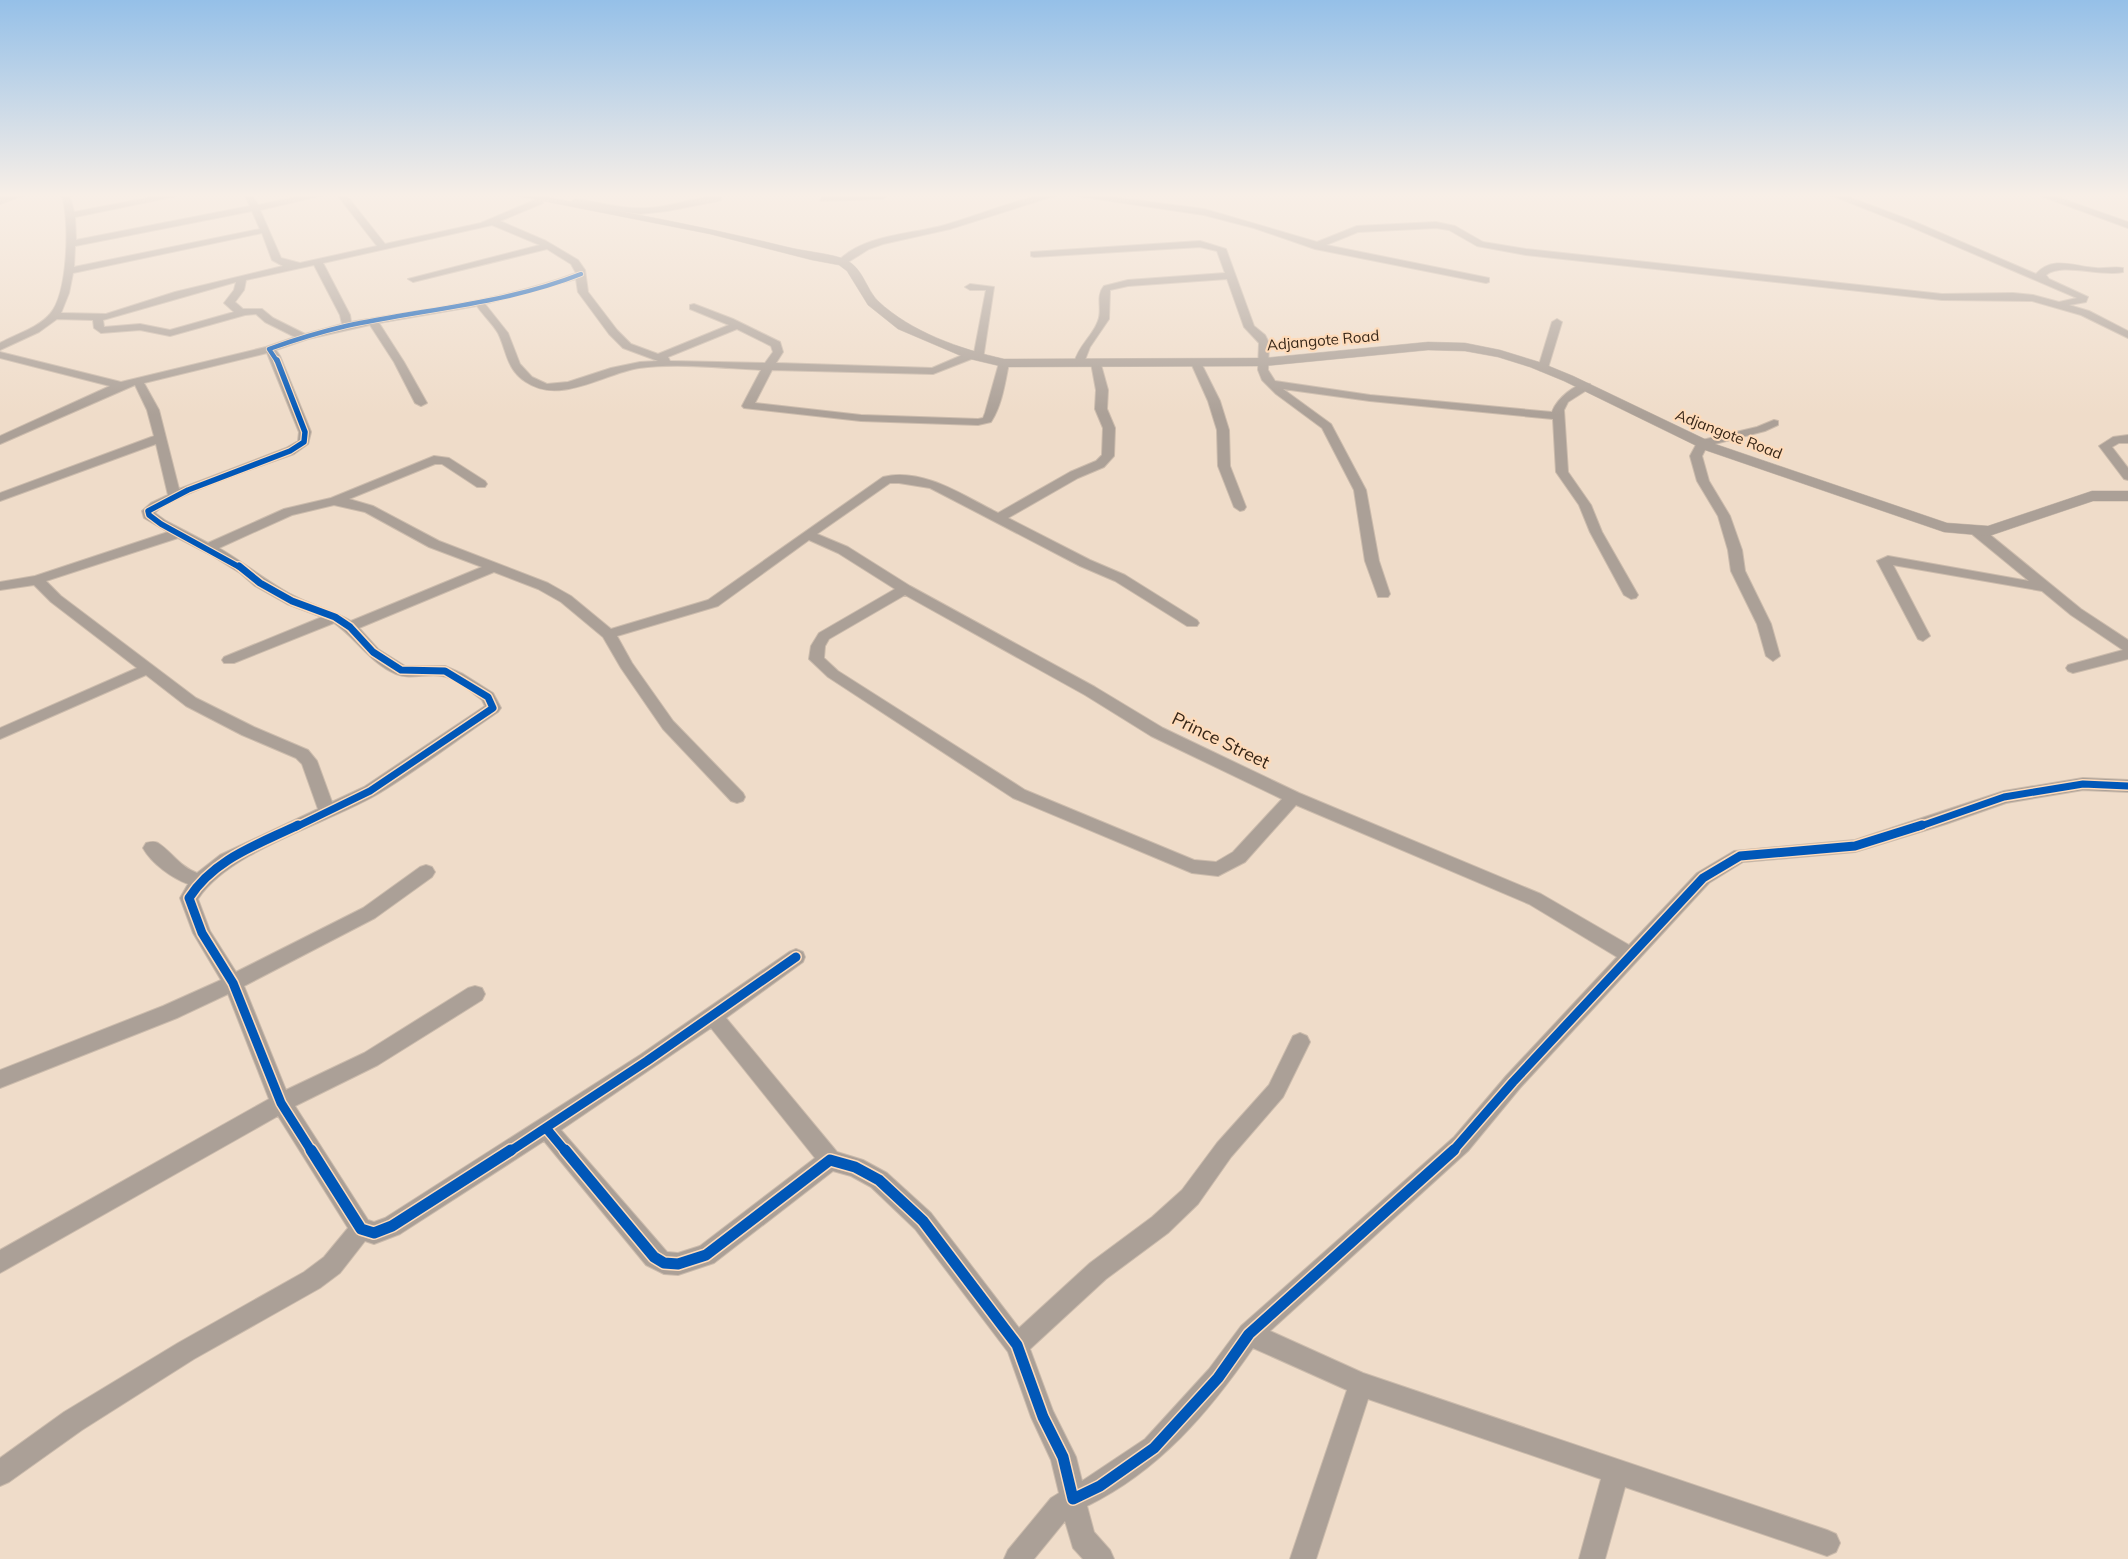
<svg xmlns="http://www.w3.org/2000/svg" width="2128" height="1559" viewBox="0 0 2128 1559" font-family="Mulish,sans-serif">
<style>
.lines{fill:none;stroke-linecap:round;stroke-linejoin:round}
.minor-casing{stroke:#cbbbac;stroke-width:2}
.tertiary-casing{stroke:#cbbbac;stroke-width:1}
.minor{fill:#aba097;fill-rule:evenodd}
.tertiary{fill:#aba097;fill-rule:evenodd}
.cycleway-far4-casing{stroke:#fedbba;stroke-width:6}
.cycleway-far3-casing{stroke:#fedbba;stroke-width:8}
.cycleway-far2-casing{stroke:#fedbba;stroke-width:10}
.cycleway-far1-casing{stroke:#fedbba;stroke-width:12}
.cycleway-casing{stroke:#fedbba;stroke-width:14}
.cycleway-far4{stroke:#0057b8;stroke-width:4.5}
.cycleway-far3{stroke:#0057b8;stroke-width:5.5}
.cycleway-far2{stroke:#0057b8;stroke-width:7}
.cycleway-far1{stroke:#0057b8;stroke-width:9}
.cycleway{stroke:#0057b8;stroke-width:11}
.labels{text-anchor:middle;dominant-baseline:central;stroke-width:4.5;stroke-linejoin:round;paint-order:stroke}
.far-street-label{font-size:15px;fill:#382718;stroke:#fedbba}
.street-label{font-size:18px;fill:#382718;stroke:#fedbba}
</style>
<rect width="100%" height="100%" fill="#efdcc9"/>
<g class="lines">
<g class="minor-casing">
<path id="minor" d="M7,196H22L0,204V198Z
M62,196H70L74,212L157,196H177L75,217L76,240L250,206L245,196H253L258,205L301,196H320L260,210L281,258L300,263L377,246L338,196H347L385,244L481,223L537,199H543V203L500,221L546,241L578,260L585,270L588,292L617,330L631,344L658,354L729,325L690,309V305L694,304L733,319L780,342L783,352L776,363L932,368L967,353H974L986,290H970L965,287L970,284L994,287L983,359L974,358L933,374L772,370L755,403L861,415L978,419L983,418L985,413L999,363L1004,360L1009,363C1005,383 1002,405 991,422L978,425L861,421L744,408L742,406L761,370C721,368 678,363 639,368C603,374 560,405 526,382C506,369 507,351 498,333C493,324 483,315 477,306L379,323L404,362L427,403L421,406L415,403L394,362L370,325L308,339L276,350L280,356L311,432L308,444L294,454C271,462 164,499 155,513L166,521L208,543L284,509L331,498L434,456L449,458L485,481L487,484L485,487H477L442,464H435L349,499L373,506L439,541L548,583L571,596L611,629L708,600L883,477C923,467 964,496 998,513L1070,472L1096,461L1102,455L1103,428L1095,409L1096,390L1091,363L1092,361H1100L1108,390L1107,409L1115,428L1114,456L1104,467L1078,478L1008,518L1090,560L1125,575L1197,620L1199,623L1197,626H1187L1115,581L1080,566L930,488L899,483H890L817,534L848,547L910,586L1095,687L1163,728L1299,793L1541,894L1629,945L1697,873L1734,851L1855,840L2004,791L2083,778L2128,780V792L2083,790L2006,803L1946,824L1855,852L1743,862L1709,883L1520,1088L1468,1151L1270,1331L1363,1373L1827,1530L1836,1534L1840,1543L1836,1552L1827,1556L1625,1487L1605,1559H1579L1601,1479L1368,1399L1316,1559H1290L1347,1390L1253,1348C1209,1412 1159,1471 1087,1506L1094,1532L1110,1550L1114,1559H1083L1073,1548L1065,1521L1034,1559H1004L1008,1550L1051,1498L1059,1493L1051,1460L1031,1417L1008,1352L915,1229L871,1187L851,1176L833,1171L714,1263L678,1275L664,1274L646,1265L544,1141L400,1234L374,1244L365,1241L340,1273L320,1288L194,1359L82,1430L9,1482L0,1486V1458L64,1412L178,1343L304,1272L324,1257L348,1228L278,1116L0,1273V1250L269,1099L228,994L177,1018L0,1088V1070L163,1006L221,980L193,933L180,898L188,884C172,878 152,864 143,848L146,843C150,842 154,841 158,843C172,852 179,866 197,873L220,855L318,809L302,764L296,758L242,735L186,706L146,675L0,739V728L137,668L51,602L34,585L0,590V582L35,576L168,532L144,518L142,511L151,503L168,495L156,444L0,501V493L154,436L147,410L135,385L0,444V436L110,386L0,358V352L121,382L266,347L295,337L265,322L256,314L245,315L170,336L140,330L101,333L94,328L93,320L57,319L39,332L0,350V343C16,334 38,328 50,314C68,294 70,221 62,196ZM252,211L260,229L74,267L75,246ZM492,225L540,245L408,279L413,282L547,249L571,264L576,273C504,300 426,309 351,322L350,315L323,263ZM262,233L272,260L283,266L175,292L106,314L61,313L69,293L73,273ZM314,265L340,315L342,324L305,334L273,318L262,309H243L235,302L244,290L246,280ZM576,279L578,292L609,334L623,348L658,361L640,362L611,368L568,382L547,384L532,377L520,364L508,333L485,304ZM236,282L234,290L224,303L234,312L170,330L140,324L104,327L103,320ZM737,329L771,346L773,352L765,363L670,361L668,357ZM267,353L299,432L298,441L286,448L179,489L159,410L144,383ZM334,505L365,512L429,547L482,567L351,621C333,610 313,606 294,596C267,582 245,563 219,548L292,515ZM178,538L211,555L240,573L255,586L287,604L322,617L224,657L222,660L224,663H234L334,623C356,638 370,663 396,674C411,680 427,673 442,676C456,678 471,692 482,700L485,706L364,787L332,802L317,761L308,750L254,727L196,698L61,596L46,581ZM809,540L838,553L895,589L819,633L811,646L809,659L828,677L1013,798L1192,873L1218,876L1245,862L1296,805L1529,904L1617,957L1506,1076L1454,1137L1241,1326L1209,1369L1145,1439L1082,1481L1076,1457L1053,1411L1030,1349L1106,1279L1168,1233L1198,1204L1231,1157L1283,1097L1310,1042L1307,1036L1300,1033L1293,1036L1269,1085L1217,1143L1182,1190L1152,1217L1090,1263L1019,1328L931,1213L887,1173L863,1160L837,1152L726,1018L803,962L805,957L803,952L796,949L789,952L640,1055L385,1218L374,1222L368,1220L295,1106L378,1065L482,1000L485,994L482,988L475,986L468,988L364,1053L286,1090L244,986L375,918L432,877L435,872L432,867L426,865L420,867L363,908L236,972L210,931L198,899C229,851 326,824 376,795C418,770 458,739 498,712L501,708L493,693L463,674L445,666H405L378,649L359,628L494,572L538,589L561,602L603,637L621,668L663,729L731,801L737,803L743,801L745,797L743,793L673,721L632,663L617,636L718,606ZM905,595L1085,695L1151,736L1282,799L1233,852L1216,862L1194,860L1025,790L838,671L824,658L825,646L829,639ZM711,1028L815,1158L700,1246L678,1253L667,1252L561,1130Z
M721,196V200L718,201L667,211L640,214L575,205L571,202L575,199C599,202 624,210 648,208C673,207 696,196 721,196Z
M824,196H887L883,199L821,201L820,199Z
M1037,196H1054L950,229L883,244L869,249L845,264L837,262C864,234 910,235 945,225C976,216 1005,204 1037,196Z
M1077,196H1104L1204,209L1317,242L1357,226L1436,222L1455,226L1483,242L1526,249L1942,294L2013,293L2033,295L2059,302L2077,298L1909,226L1833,196H1846L1915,222L2036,274C2053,255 2075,267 2096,268C2105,269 2115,266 2123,268V272C2100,277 2062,262 2046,275L2049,279L2088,297L2086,302L2069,305L2089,311L2128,331V338L2081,315L2032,301L1942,300L1526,255L1477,246L1449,230L1436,228L1358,232L1326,245L1489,278V282L1486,283L1315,249L1254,228L1204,215Z
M2041,196H2054L2128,222V228Z
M1200,241L1226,249L1254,326L1265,335L1269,343L1268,370L1275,381L1370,395L1552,412C1556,400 1576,381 1590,384V388L1568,402L1564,410L1568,472L1591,505L1602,532L1638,595L1636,598L1631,599L1624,595L1590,532L1579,505L1556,472L1553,419L1370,401L1283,389L1331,424L1366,490L1379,561L1390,594L1388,597H1378L1365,561L1354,490L1322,428L1276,394L1262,380L1258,370L1259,343L1244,327L1227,279L1128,286L1110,290L1109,319L1090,347L1083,365H1075L1074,363C1079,345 1092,337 1098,321C1103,309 1095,297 1104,286L1128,280L1225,273L1217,251L1200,247L1034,257L1031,256V252Z
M1557,319L1562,322L1548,368L1543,371L1539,370L1538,368L1552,322Z
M1196,360L1201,363L1220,401L1229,430L1230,466L1246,507L1244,510L1240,511L1234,507L1218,466L1217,430L1208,401L1191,363Z
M1774,420L1778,421V425L1765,431L1707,446L1702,456L1709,481L1730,516L1742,550L1745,571L1771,624L1780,656L1773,661L1766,656L1757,624L1731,571L1728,550L1718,516L1697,481L1690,456L1698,441L1757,427Z
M2128,435V443H2119L2112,447L2128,468V480L2124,479L2099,446L2113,437Z
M1978,528L1983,529L2081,609L2128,640V659L2073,673L2068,671L2066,668L2068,665L2123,650L2071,615L2042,591L1893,565L1930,636L1923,641L1918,639L1877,561L1888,556L2029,581L1973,535L1972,532L1973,529Z"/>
</g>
<g class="tertiary-casing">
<path id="tertiary" d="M518,196H542C624,212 706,227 787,247C802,251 835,254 846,260C863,268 866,289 878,301C911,332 960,349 1004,359L1264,358L1428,342L1465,343L1500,350L1539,362L1573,376L1715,444L1947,523L1988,526L2092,491H2128V501H2093L1989,536L1944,532L1705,450L1564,381L1530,367L1498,357L1465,351L1428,350L1264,366L1004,367L966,358L898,329L868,305L847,271L839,265L812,260L710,234Z"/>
</g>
<use href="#minor" class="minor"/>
<use href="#tertiary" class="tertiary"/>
<g class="cycleway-far4-casing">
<path id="cycleway-far4" d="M277,361L269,349C294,340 320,332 346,326C425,309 505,304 581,274"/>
</g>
<g class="cycleway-far3-casing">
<path id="cycleway-far3" d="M241,568L161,524L149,515L148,511L188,490L290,451L304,442L305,432L277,360"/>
</g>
<g class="cycleway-far2-casing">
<path id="cycleway-far2" d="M239,566L260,583L292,601L335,617L350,627L373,652L401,670L445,671L488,697L493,708L370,791L296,827
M1918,827L2004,797L2083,784L2128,786"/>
</g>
<g class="cycleway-far1-casing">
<path id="cycleway-far1" d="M298,825C257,845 214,859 189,898L202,933L233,983L281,1103L312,1152
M546,1128L566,1152
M509,1152L647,1061L796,957
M1452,1152L1513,1082L1703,878L1740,856L1855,846L1922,825"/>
</g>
<g class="cycleway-casing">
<path id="cycleway" d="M311,1150L361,1229L374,1233L392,1226L511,1150
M565,1150L654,1257L664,1263L678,1264L706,1255L830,1160L855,1167L879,1180L923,1221L1017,1345L1043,1417L1063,1457L1073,1499L1100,1486L1154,1448L1218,1378L1249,1334L1454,1150"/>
</g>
<use href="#cycleway-far4" class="cycleway-far4"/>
<use href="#cycleway-far3" class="cycleway-far3"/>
<use href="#cycleway-far2" class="cycleway-far2"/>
<use href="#cycleway-far1" class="cycleway-far1"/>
<use href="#cycleway" class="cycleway"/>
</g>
<linearGradient id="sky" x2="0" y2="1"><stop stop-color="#95c0e8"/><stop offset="0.47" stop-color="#f8efe7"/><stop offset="1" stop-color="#f8efe7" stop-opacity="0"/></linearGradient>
<rect width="2128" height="415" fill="url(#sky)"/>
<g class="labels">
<g class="far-street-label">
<text transform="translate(1323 340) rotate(-5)">Adjangote Road</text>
<text transform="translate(1729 434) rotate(21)">Adjangote Road</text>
</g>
<g class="street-label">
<text transform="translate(1221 740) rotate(26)">Prince Street</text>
</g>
</g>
</svg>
